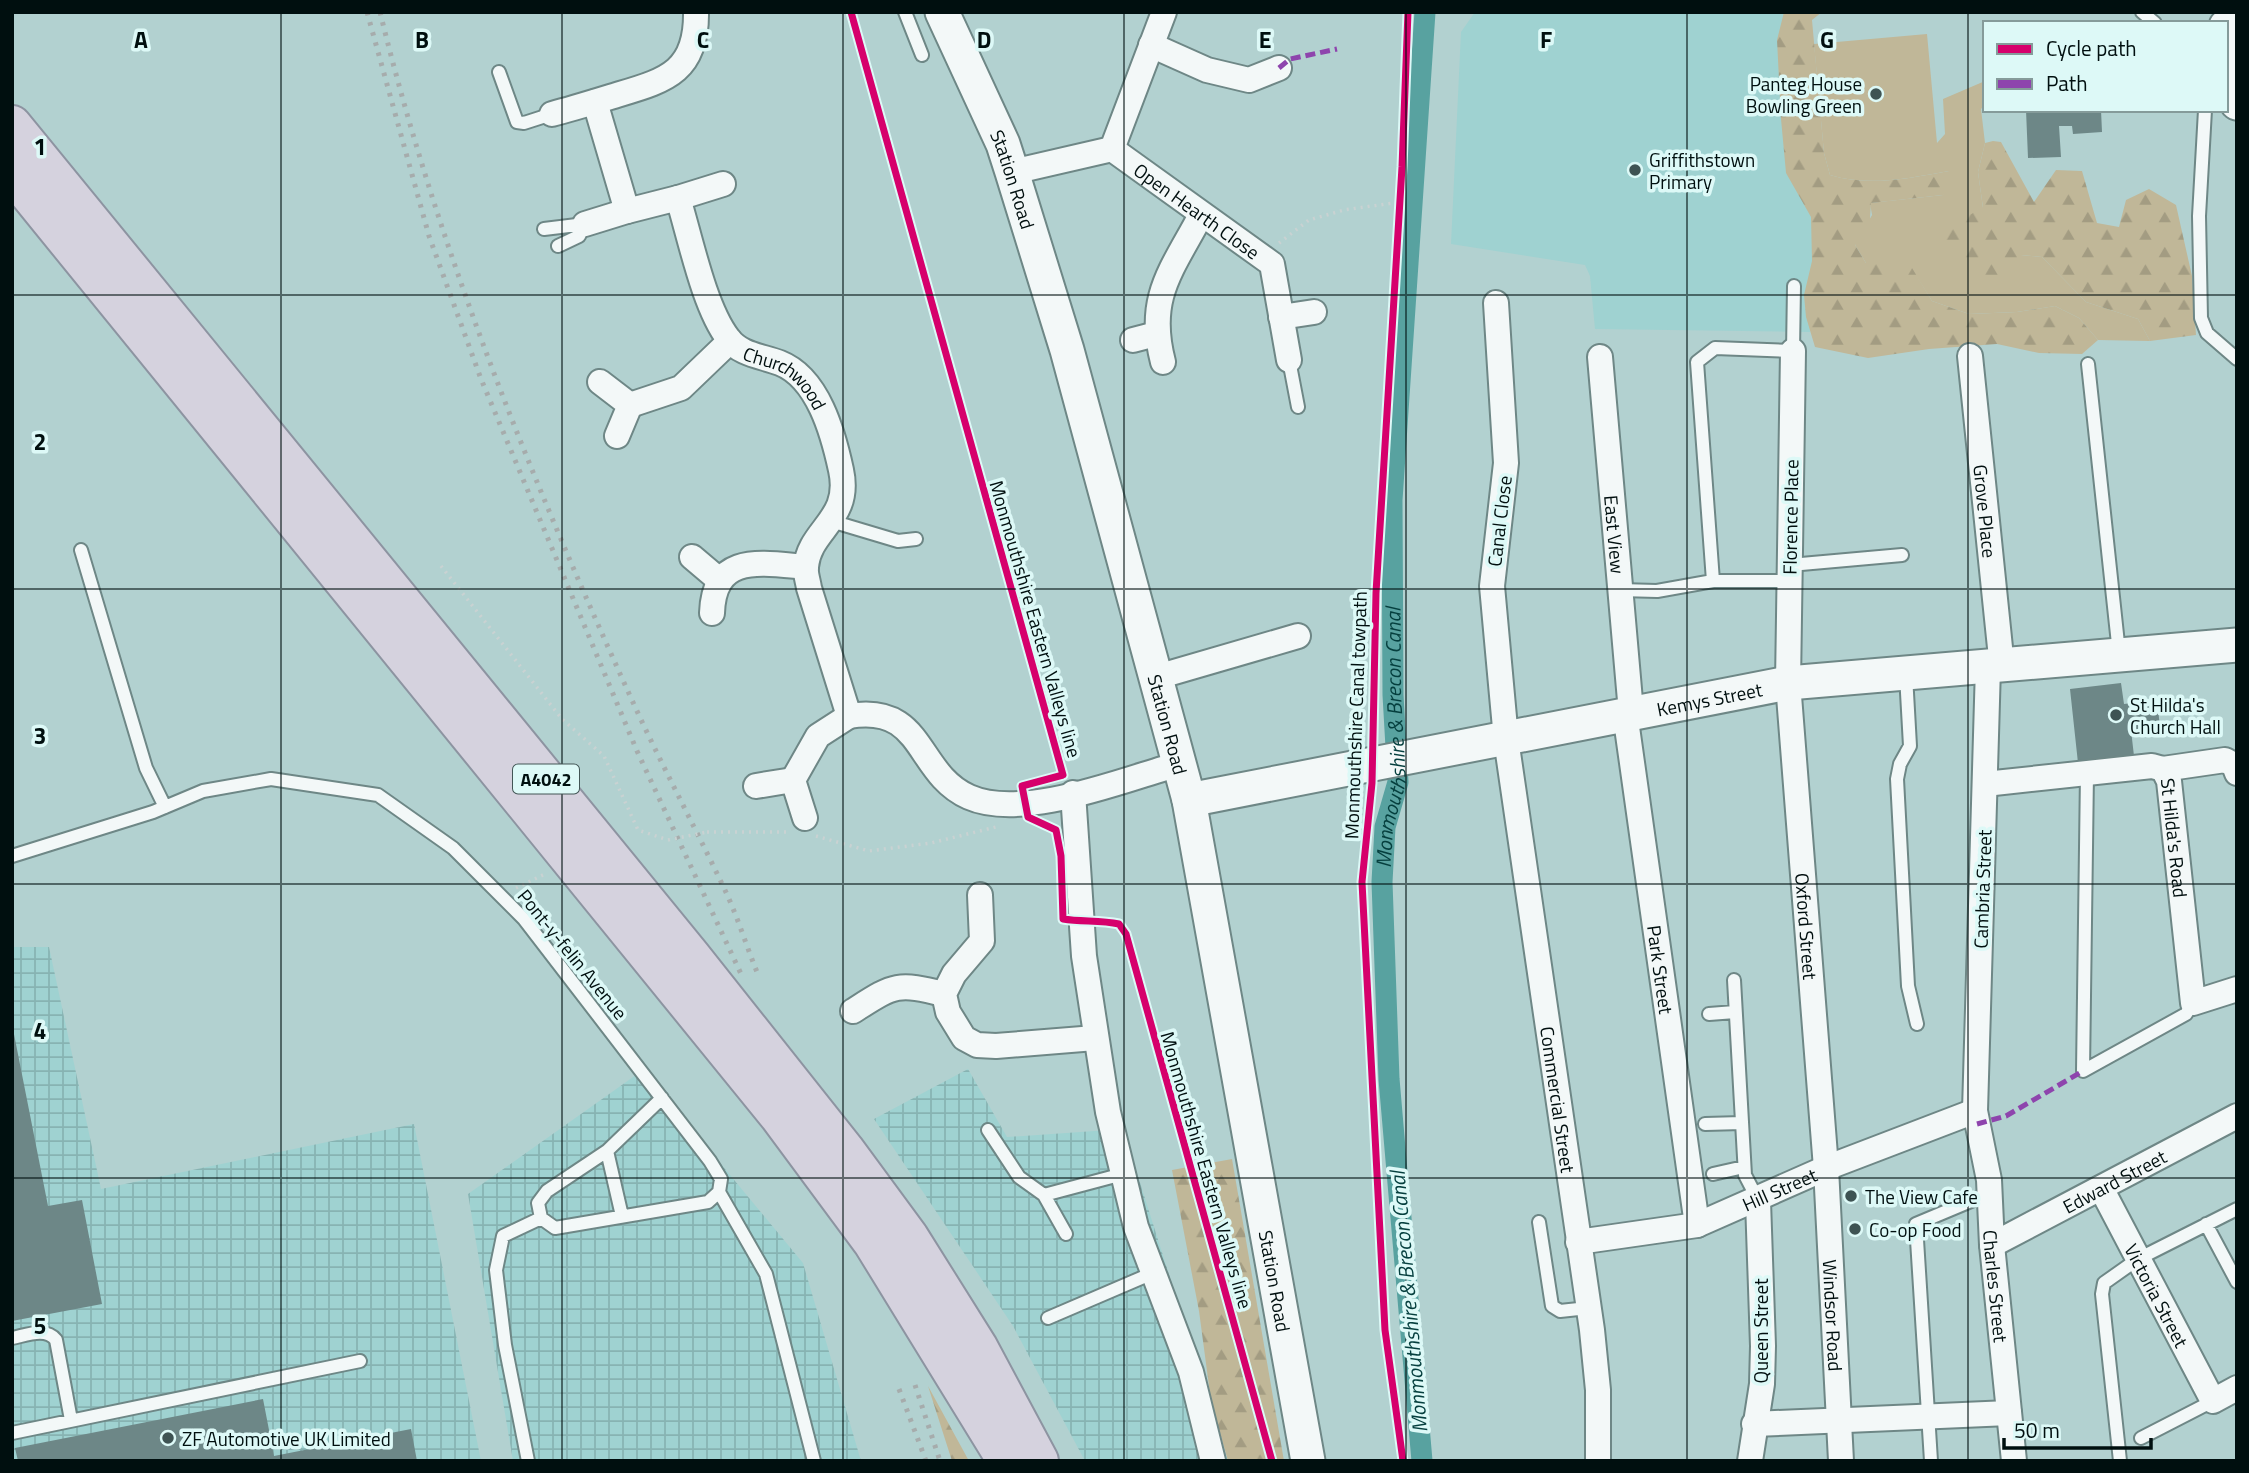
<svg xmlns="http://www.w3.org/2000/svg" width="2249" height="1473" viewBox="0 0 2249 1473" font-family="'Titillium Web',sans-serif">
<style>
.built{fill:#9fd2d1}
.industrial{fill:url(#industrial-grid)}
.grass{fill:#c0b798}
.forest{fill:url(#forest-firs)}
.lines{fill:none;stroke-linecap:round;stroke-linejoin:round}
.canal{stroke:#58a2a0;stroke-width:21}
.building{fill:#6d8787}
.lane-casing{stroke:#6e8786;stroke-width:16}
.street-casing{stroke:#6e8786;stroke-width:28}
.secondary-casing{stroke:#6e8786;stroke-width:37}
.highway-casing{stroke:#8d94a1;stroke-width:42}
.path{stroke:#c9d2d2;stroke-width:3.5;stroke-dasharray:2 5;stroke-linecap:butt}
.lane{stroke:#f3f8f8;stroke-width:12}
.street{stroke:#f3f8f8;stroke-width:24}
.secondary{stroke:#f3f8f8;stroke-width:33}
.highway{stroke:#d5d2de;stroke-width:38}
.rail{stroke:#a6acac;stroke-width:5;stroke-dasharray:3.5 7;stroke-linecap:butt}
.path-bridge{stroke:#c9d2d2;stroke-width:3.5;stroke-dasharray:2 5;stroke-linecap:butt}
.quiet{stroke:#8e44ad;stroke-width:5;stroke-dasharray:10 5;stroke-linecap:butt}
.cycleway-casing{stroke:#ddf9f7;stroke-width:11}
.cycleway{stroke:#d6006c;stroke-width:7}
.grid{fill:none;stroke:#000f0f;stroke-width:2;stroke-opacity:0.55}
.poi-dot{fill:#3e5353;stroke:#ddf9f7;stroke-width:2.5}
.labels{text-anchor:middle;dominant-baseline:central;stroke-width:7;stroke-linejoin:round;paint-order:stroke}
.shield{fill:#ddf9f7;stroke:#425555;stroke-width:2}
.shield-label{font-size:18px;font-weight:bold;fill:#000f0f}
.poi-label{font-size:19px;fill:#000f0f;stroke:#ddf9f7;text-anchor:start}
.street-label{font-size:19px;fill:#000f0f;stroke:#ddf9f7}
.water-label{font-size:21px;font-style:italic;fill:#053f3e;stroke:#ddf9f7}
.grid-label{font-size:23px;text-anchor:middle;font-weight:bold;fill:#000f0f;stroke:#ddf9f7;stroke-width:7;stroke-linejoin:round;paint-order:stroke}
</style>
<defs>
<pattern id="industrial-grid" width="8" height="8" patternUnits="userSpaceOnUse" patternTransform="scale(1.75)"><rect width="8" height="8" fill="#9fd2d1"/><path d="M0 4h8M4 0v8" fill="none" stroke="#87b3b2"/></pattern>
<pattern id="forest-firs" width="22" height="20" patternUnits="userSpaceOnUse" patternTransform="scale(1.75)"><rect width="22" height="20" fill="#c0b798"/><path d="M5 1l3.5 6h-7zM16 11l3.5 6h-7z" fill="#a39c82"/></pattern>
</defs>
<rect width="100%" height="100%" fill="#b2d1d0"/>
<path class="built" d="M1475,12H1799L1819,270L1810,332L1595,329L1590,276L1585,265L1451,244L1461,32Z"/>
<path class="industrial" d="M12,947H49L101,1189L414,1124L481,1461H12Z
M968,1069L1007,1137L1123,1129L1228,1461H1085L1013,1326L874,1119Z
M643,1070L803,1263L861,1461H513L468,1194Z"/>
<path class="grass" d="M1927,34L1937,143L1945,134L1943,99L1985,81V105L1981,109L1985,143L1978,172L1983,208L2021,255L2042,257L2086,302L2138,319L2150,341L2098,340L2079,318L2055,306L2017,312L1969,314L1932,301L1908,263H1866L1855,245L1872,215L1870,203L1943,195L1949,171C1910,178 1868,187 1830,175L1824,153L1814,44Z"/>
<path class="forest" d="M1784,12H1822L1812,20L1824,153L1830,175C1869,187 1910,178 1949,171L1963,179L1943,195L1871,203L1869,235L1855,245L1866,263H1909L1932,301L1969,314L2017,312L2055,306L2079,318L2098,340L2082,354L2039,353L1997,344L1929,349L1868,358L1815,347L1806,317L1804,295L1812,261L1811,217L1786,173L1781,119L1777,40Z
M1993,141L2001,142L2034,202L2056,170L2082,171L2097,223L2119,227L2126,200L2149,189L2176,205L2192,276L2196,335L2150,341L2138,319L2086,302L2042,257L2021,255L1997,284L1974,275L1946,254L1942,229L1983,208L1978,172L1985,143Z
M1232,1159L1284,1461H1228L1211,1401L1199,1311L1172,1170Z
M928,1386L969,1461H952Z"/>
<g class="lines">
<path class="canal" id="s1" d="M1422,1461L1389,1079L1382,882L1385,827L1398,782L1393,695L1392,500L1425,12"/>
</g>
<path class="building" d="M2026,110H2101L2102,132L2073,134L2072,126H2059L2061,157L2028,158Z
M2121,683L2124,704L2157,700L2160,727L2131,730L2134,756L2078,763L2070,689Z
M12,1024L48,1206L82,1200L102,1304L12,1321Z
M263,1399L274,1456L411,1429L417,1461H18L15,1448Z"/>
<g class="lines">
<g class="lane-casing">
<path id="lane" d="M905,12L922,55
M2142,12L2155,23
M499,72L517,122L524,123L552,114
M2205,110L2199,216L2201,318L2207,333L2237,359
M544,229L585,224
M558,246L579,236L585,224
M1289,360L1298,407
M2088,364L2119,653
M831,521L898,541L916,539
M81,550L146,768L165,807
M1790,565L1902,555
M1789,581H1713L1697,362L1715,348L1793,351L1794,286
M1620,590L1657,591L1713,581
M1906,675L1910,746L1900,764L1897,779L1908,986L1917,1024
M2087,773L2083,1071L2186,1014L2193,1003
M12,856L153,812L203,791L271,779L378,795L453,848L524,919L710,1161L721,1179L719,1192L708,1202L555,1228L541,1218L538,1203L547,1191L607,1151L662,1098
M1734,980L1745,1175L1758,1200
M1709,1014L1735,1012
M1705,1124L1742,1123
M988,1130L1019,1177L1044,1195L1123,1174
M607,1151L622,1216
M1713,1174L1744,1167
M719,1192L766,1274L814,1461
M1044,1195L1066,1234
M1539,1222L1552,1306L1560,1311L1588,1308
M2206,1224L2237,1282
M1048,1318L1153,1273
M12,1338C27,1335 46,1327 56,1340L71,1420
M12,1433L360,1361
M2141,1438L2213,1401
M528,1461L505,1345L496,1270L503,1236L541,1218
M1931,1461L1916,1224L1990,1193
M2120,1461L2102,1294L2104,1283L2138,1259L2237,1209"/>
</g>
<g class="street-casing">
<g id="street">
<path d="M1151,45L1207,70L1249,80L1279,68"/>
<path id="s2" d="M595,102L627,211L678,198C690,237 704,307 728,338C740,355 762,356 780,363C818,378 833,433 841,470C852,520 809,529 806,567C805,573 808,581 809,588L849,716C925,703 915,773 969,797C1023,821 1125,779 1179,764"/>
<path d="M552,114C575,108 597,101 620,94C668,80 697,70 696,12"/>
<path id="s3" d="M1112,149L1272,264L1289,360"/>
<path d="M1012,172L1112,149L1164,12"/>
<path d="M678,198L723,184"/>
<path d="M585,224L627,211"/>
<path id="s4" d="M1496,303L1506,463L1492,586L1506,739L1592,1330L1598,1390V1461"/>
<path d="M1281,317L1314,312"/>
<path d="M1133,340L1156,334"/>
<path id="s5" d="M1793,351L1788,683L1826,1168L1841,1461"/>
<path id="s6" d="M1970,356L2002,667"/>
<path id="s7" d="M1600,357L1631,712"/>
<path d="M1163,362C1146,297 1172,270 1201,215"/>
<path d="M600,382L630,405L617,436"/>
<path d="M630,405L681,388L730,341"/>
<path d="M692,557L718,579"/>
<path d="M712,613C714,553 760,563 806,567"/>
<path id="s8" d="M1988,667L1975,1111L1989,1180L1992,1245L2014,1461"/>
<path d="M1157,677L1298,636"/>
<path id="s9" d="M1625,713L1697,1225"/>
<path d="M2163,769L2225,760L2234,765L2237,773"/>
<path id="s10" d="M1985,784L2152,766L2163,769L2169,781L2193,1003L2237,989"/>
<path d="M756,786L793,780"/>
<path d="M1073,793L1084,956L1108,1112L1136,1227L1191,1372L1213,1461"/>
<path d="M805,818L793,780L818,736L849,716"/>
<path d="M980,895L982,941L954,974L944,994L948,1012L964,1038L977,1045L996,1046L1095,1038"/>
<path d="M853,1011C894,985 896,982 944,994"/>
<path id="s11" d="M2101,1188L2213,1401L2237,1388"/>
<path id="s12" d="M1578,1242L1697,1225L1826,1168L1975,1111"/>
<path id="s13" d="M1992,1245L2237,1116"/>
<path d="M1754,1424L2009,1413"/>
<path d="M1750,1461L1762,1384L1763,1346L1758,1201"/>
</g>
</g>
<g class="secondary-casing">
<g id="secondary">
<path id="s14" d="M942,12L1003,144L1012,172L1067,350L1189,800L1308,1461"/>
<path d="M2226,26L2237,103"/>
<path id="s15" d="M1189,800L1788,683L2237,645"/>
</g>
</g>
<g class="highway-casing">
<path id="highway" d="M12,125L691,956L845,1150L909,1237L978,1347L1039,1461
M12,173L779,1116L873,1243L1007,1461"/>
</g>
<path class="path" d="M1279,243L1309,220L1344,210L1400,202
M441,566L562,719L604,756L638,830L668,840
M707,832H788
M816,836L869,851L931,843L1000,826
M516,888L547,873"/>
<use href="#lane" class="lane"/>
<use href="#street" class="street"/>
<use href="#secondary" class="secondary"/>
<use href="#highway" class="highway"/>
<path class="rail" d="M367,12L429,236L481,379L637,751L742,976
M380,12C438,250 530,476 631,698C660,762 694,825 724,888C737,915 746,945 757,972
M915,1385L940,1461
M899,1389L926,1461"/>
<path class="path-bridge" d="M668,840L707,832"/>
<path class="quiet" d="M1279,68L1290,59L1337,49
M1977,1124L2006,1116L2083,1071"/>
<g class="cycleway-casing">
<path id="cycleway" d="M851,12L1063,775L1022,786L1028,817L1056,830L1061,856L1063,919C1082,922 1100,920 1119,924L1126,934L1272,1461
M1403,1461L1385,1330L1362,882L1372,783L1376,593L1402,167L1408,12"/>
</g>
<use href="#cycleway" class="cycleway"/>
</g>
<path class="grid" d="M281,12V1461M562,12V1461M843,12V1461M1124,12V1461M1406,12V1461M1687,12V1461M1968,12V1461M12,295H2237M12,589H2237M12,884H2237M12,1178H2237"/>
<g class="poi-dot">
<circle cx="1876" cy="94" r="7"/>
<circle cx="1635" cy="170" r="7"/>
<circle cx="2116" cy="715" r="7"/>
<circle cx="1851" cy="1196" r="7"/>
<circle cx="1855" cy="1229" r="7"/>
<circle cx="168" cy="1438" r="7"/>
</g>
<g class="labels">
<rect class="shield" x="513" y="764.5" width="66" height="29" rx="5"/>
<g class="shield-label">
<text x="546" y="779">A4042</text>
</g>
<g class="poi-label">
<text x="1862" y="83" text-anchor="end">Panteg House<tspan x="1862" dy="22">Bowling Green</tspan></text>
<text x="1649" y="159">Griffithstown<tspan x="1649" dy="22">Primary</tspan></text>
<text x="2130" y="704">St Hilda's<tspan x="2130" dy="22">Church Hall</tspan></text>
<text x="1865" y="1196">The View Cafe</text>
<text x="1869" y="1229">Co-op Food</text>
<text x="182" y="1438">ZF Automotive UK Limited</text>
</g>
<g class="street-label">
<text stroke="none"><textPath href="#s14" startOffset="182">Station Road</textPath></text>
<text stroke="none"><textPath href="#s3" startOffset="105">Open Hearth Close</textPath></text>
<text stroke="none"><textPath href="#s2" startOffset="387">Churchwood</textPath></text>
<text stroke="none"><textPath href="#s6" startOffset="156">Grove Place</textPath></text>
<text transform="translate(1790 517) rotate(-89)">Florence Place</text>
<text transform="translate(1499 521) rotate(-83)">Canal Close</text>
<text stroke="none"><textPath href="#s7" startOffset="178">East View</textPath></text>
<text transform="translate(1036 619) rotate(74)">Monmouthshire Eastern Valleys line</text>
<text stroke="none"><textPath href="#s15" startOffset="530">Kemys Street</textPath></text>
<text transform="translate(1355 715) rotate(-88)">Monmouthshire Canal towpath</text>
<text stroke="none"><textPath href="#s14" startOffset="749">Station Road</textPath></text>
<text stroke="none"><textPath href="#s10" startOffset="250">St Hilda's Road</textPath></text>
<text transform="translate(1982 889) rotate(-88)">Cambria Street</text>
<text stroke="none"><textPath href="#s5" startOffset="576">Oxford Street</textPath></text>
<text transform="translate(573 954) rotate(51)">Pont-y-felin Avenue</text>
<text stroke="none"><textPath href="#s9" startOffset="259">Park Street</textPath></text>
<text stroke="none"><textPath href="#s4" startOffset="802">Commercial Street</textPath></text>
<text transform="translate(1207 1170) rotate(74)">Monmouthshire Eastern Valleys line</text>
<text stroke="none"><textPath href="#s13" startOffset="138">Edward Street</textPath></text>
<text stroke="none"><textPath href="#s12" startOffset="210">Hill Street</textPath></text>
<text stroke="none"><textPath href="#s14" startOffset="1316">Station Road</textPath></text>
<text stroke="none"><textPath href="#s8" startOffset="621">Charles Street</textPath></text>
<text stroke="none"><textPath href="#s11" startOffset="121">Victoria Street</textPath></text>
<text stroke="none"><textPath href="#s5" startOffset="966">Windsor Road</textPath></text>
<text transform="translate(1760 1331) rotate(-90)">Queen Street</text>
</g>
<g class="water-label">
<text stroke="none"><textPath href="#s1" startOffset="726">Monmouthshire &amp; Brecon Canal</textPath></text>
<text transform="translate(1408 1302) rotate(-95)">Monmouthshire &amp; Brecon Canal</text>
</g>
</g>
<g class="grid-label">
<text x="141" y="48">A</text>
<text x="422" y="48">B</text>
<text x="703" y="48">C</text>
<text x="984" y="48">D</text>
<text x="1265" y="48">E</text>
<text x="1546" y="48">F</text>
<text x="1827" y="48">G</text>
<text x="40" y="155">1</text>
<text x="40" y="450">2</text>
<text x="40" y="744">3</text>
<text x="40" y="1039">4</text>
<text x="40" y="1334">5</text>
</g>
<rect width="2249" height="1473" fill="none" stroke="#000f0f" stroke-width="28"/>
<rect x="1983" y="21" width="245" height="91" fill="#ddf9f7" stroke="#859b9a" stroke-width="2"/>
<rect x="1997" y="44" width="35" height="10" fill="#d6006c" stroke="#859b9a" stroke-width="2"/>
<text x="2046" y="56" font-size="21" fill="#000f0f">Cycle path</text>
<rect x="1997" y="79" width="35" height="10" fill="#8e44ad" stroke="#859b9a" stroke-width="2"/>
<text x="2046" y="91" font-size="21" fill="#000f0f">Path</text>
<path d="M2004 1438v10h147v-10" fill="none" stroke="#000f0f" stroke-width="3.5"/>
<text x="2014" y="1438" font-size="21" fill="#000f0f" stroke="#ddf9f7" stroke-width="5" paint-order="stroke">50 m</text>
</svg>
